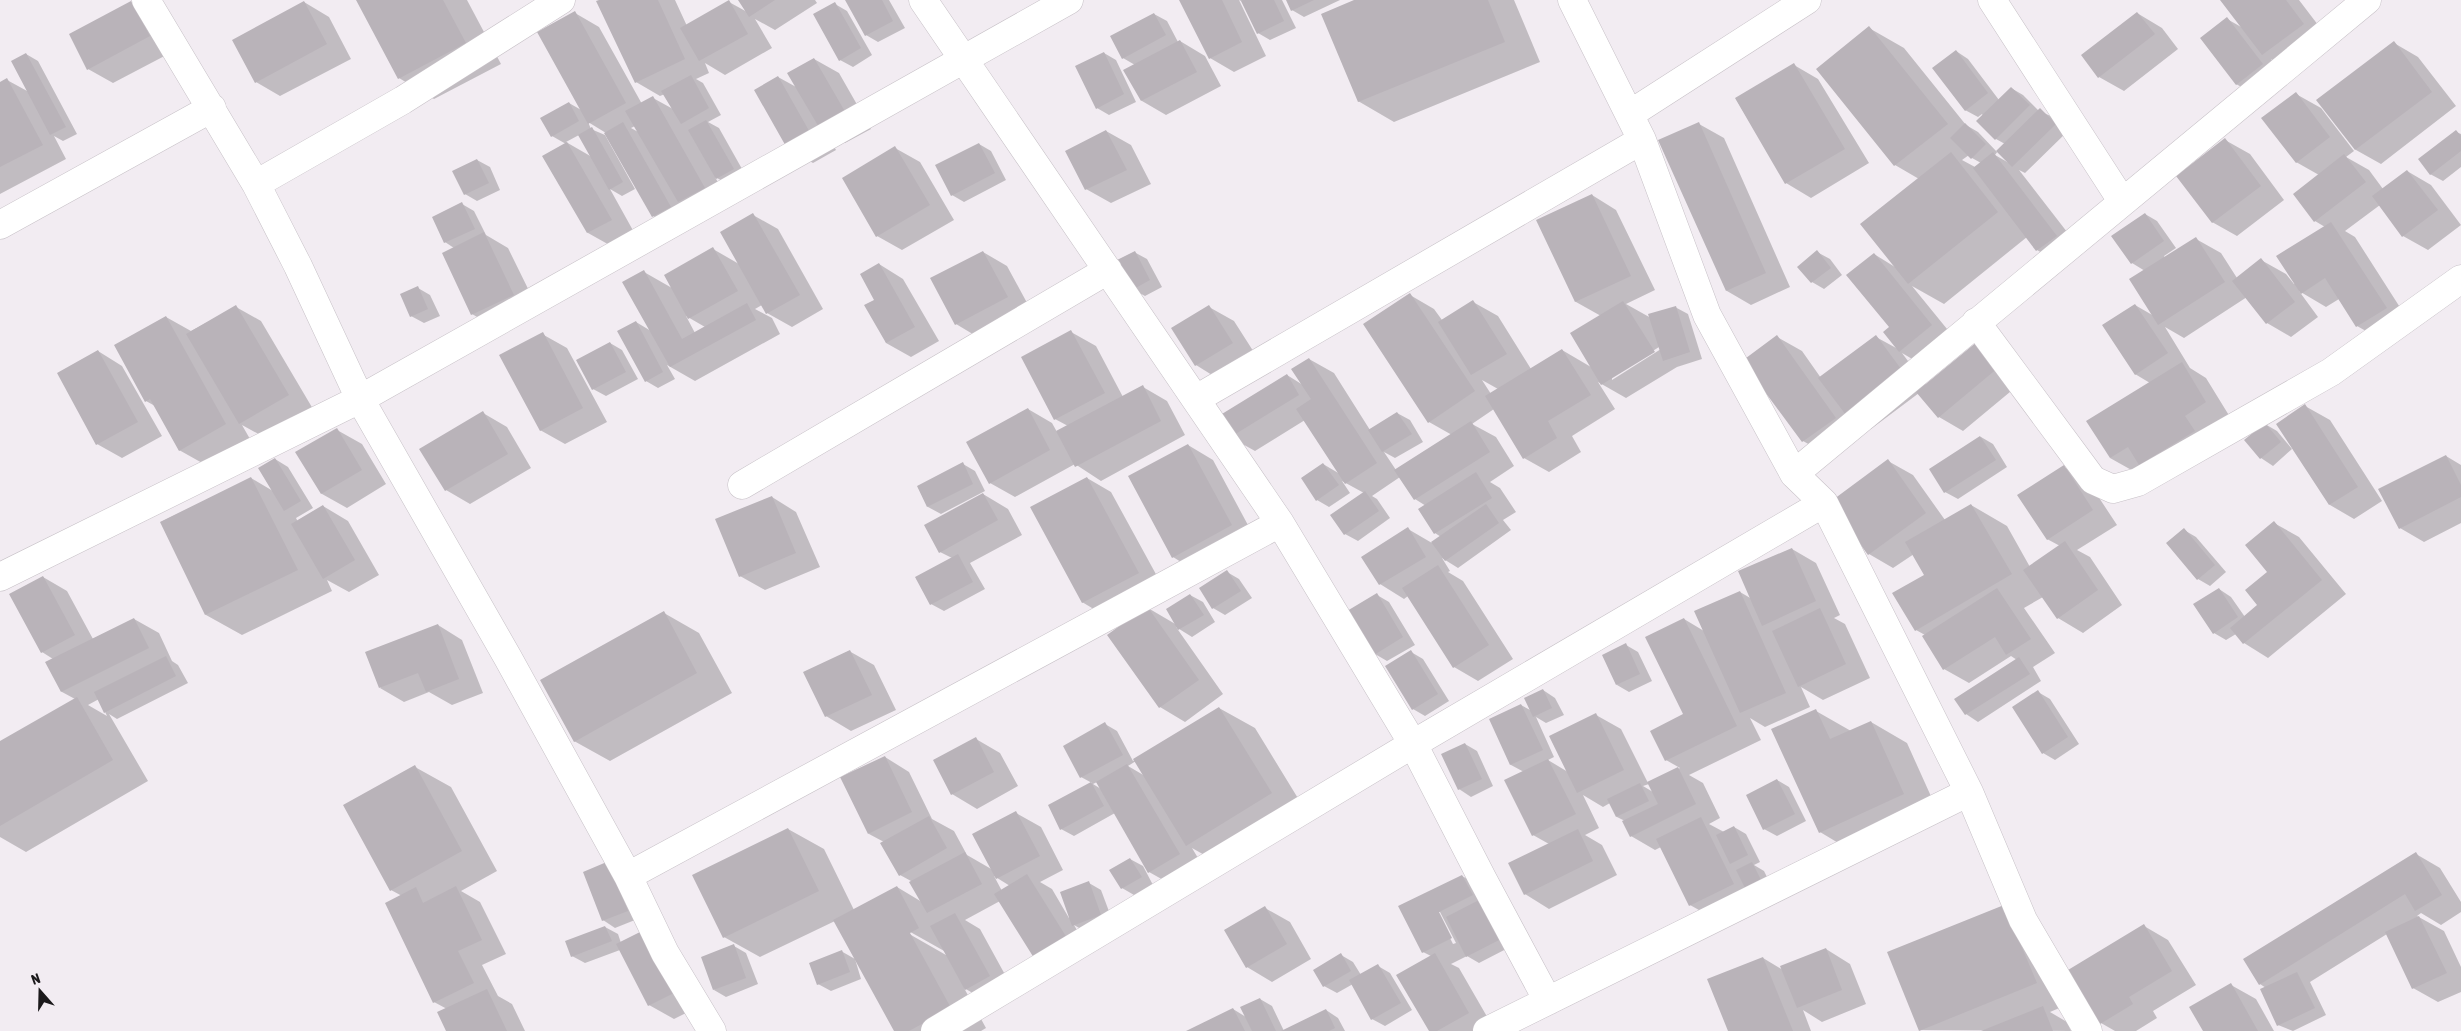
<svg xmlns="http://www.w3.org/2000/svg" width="2461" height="1031" viewBox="0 0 2461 1031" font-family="'Asap Condensed',sans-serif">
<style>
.shadow{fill:#0003;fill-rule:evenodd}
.building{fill:#b9b3b9}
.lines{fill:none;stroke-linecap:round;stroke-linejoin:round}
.minor-casing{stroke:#c7c1c7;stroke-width:29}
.minor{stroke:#fff;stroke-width:28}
</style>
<rect width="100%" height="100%" fill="#f2ecf2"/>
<path class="shadow" d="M357,0H467L501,64L434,99L399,78Z
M602,0H675L687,26L729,2L749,13L740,0H815L817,3L775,30L755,19L772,48L725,75L705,63L709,73L696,79L703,83L721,115L708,122L719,128L746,176L730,185L715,177L729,202L678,230L653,216L606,133L588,122L591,129L605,135L635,189L622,196L610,189L635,234L613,247L588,233L544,156L566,144L552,136L569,103L583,111L575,13L599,27L642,104L653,98L673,109L665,94L660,96L636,82ZM635,126L640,133L631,128ZM579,135L592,157L566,142Z
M846,0H889L905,28L878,42L866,35Z
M1181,0H1239L1266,56L1234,72L1210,58Z
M1239,0H1282L1296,28L1270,40L1258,33L1243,2Z
M1287,0H1340L1304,17L1292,10Z
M1358,0H1514L1540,62L1394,122L1358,101Z
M2221,0H2299L2328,38L2288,69L2271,59L2286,79L2261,98L2236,84L2227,19L2243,28Z
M304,2L329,17L351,59L280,96L256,82Z
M131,3L156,17L174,51L113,83L88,69Z
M835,4L847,11L872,55L853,67L840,60Z
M2137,13L2162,28L2178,49L2124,91L2099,77Z
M1154,14L1167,21L1178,42L1180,41L1205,56L1221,86L1166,115L1142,101L1135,65L1123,58Z
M1869,28L1904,48L1966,125L1978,132L1997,152L2005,144L1996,139L1982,114L1978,117L1965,110L1956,51L1968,59L1999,100L2011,88L2023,95L2039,111L2053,117L2068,131L2025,173L2019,170L2081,250L2062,265L2037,250L2027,237L1944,304L1912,286L1956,340L1924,366L1902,353L1926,385L1978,342L2022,382L1963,431L1939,417L1919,393L1871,429L1847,415L1828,455L1803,441L1777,337L1802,351L1821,378L1876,337L1898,349L1890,328L1874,254L1895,267L1919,179L1895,165ZM1998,151L2009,163L1995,155ZM1969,155L1972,158L1981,163L1975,167L1962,160Z
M2394,43L2418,57L2456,106L2381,164L2356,150L2317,100Z
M1104,53L1116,60L1136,102L1109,115L1097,108Z
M26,54L38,61L77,134L63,141L54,136L66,159L0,194V83L7,80L29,92Z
M814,59L839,73L871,129L845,143L825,131L836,150L813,163L789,149L778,77L798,88Z
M1794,65L1818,79L1869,163L1811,198L1786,183L1736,99Z
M2296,94L2321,108L2354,151L2346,157L2369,170L2383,189L2407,171L2431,185L2461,225L2428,250L2403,236L2380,205L2345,231L2355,237L2410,323L2382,340L2357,326L2339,299L2326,307L2299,291L2318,317L2291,337L2267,323L2247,297L2184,338L2165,327L2190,368L2206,378L2230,417L2135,472L2110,458L2150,383L2135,374V305L2154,316L2145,271L2132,263L2145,214L2157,221L2176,248L2164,256L2165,258L2196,239L2221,253L2237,278L2261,260L2286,274L2294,284L2296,283L2325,227L2315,221L2319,175L2296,162Z
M1699,124L1724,138L1790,287L1751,305L1727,291Z
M1106,131L1131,145L1151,184L1111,203L1086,189Z
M2456,132L2461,134V167L2443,181L2430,174Z
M2225,140L2250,154L2284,200L2237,236L2212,222Z
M979,144L991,151L1006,180L964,202L952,195Z
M895,148L920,162L954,220L902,250L877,236Z
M477,160L490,167L500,190L477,201L465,194Z
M1592,195L1616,210L1655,290L1626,304L1651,318L1675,307L1688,314L1702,359L1677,367L1626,398L1598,382L1615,409L1572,436L1581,452L1549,472L1524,458L1494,409L1472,424L1496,437L1514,466L1490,482L1500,488L1516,512L1503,520L1511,530L1458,568L1442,558L1450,571L1448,572L1463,581L1513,659L1478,681L1454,667L1408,596L1404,599L1380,584L1408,529L1432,543L1441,537L1435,533L1420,509L1426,506L1415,499L1400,477L1372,496L1377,499L1390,518L1358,541L1345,534L1364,493L1342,481L1350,493L1329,507L1317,500L1323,464L1340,474L1305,420L1255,451L1230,437L1287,375L1303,385L1309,359L1334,373L1370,430L1397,413L1410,420L1423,442L1395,458L1384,452L1396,470L1452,435L1429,422L1410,295L1434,309L1442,320L1473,302L1498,316L1531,369L1562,350L1591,367L1601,316L1576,302L1538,220ZM1659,347L1661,349L1612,380V377ZM1482,380L1498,389L1491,394Z
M462,204L474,211L486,235L508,248L538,309L496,328L472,314L454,248L445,242Z
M753,215L778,229L823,309L792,327L767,313L762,305L755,309L772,318L780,334L695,381L667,365L675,379L658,388L646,381L636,322L651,331L644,272L672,288L713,249L739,264ZM686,316L705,327L695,333Z
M983,252L1007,266L1032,312L981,339L956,324Z
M1134,252L1147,259L1162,287L1145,296L1132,289Z
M1817,252L1830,259L1842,275L1824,289L1812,282Z
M879,264L903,279L939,341L911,357L886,343L876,300Z
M418,288L430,295L440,316L424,323L411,316Z
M236,307L261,321L313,409L264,437L242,425L250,439L204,464L179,450L155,406L146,401L166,317L191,331Z
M1209,307L1234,321L1257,357L1220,380L1196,365Z
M1071,332L1096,346L1123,397L1143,387L1167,401L1185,435L1101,481L1075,464L1015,497L990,483L1028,409L1052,423L1057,432L1068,426L1055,419Z
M542,334L567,348L607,422L565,444L540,430Z
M610,343L622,350L638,379L606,396L593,389Z
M98,351L122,366L162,436L122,458L97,444Z
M2305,406L2330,420L2382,501L2354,519L2330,505L2278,424Z
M483,413L507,427L531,468L470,504L446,490Z
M2265,424L2277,431L2292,449L2273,466L2261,458L2246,440Z
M337,430L362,444L386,484L347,508L322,494L297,453Z
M1981,437L1993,444L2007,467L1958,499L1945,492Z
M1188,445L1213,460L1256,540L1197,572L1173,557Z
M2446,456L2461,465V523L2424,542L2400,528Z
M275,459L288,467L313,508L296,518L298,522L323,506L348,521L379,575L349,592L327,580L332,591L242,635L206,615L161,522L251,478L273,491Z
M1888,461L1913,475L1945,520L1971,505L2007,526L2030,567L2060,546L2047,539L2064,467L2088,481L2117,525L2077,550L2090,557L2122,605L2083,633L2058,618L2043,597L2024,608L2055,653L2033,667L2041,681L1978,722L1966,714L2017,660L2011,656L1969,683L1944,669L1925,635L1916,630L1926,575L1914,554L1893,568L1869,554Z
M963,464L975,471L985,491L941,514L928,507L918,487Z
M1087,478L1111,492L1163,587L1107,617L1082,602Z
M983,494L1008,509L1022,535L970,563L985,589L944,611L931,604L916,578L952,558L940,552Z
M772,497L796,512L820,567L765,590L740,576Z
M2274,523L2299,537L2346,594L2268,658L2244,643L2236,634L2226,640L2214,633L2219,589L2231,597L2245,617L2259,606L2269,572Z
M2184,530L2196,537L2226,572L2210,586L2198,579Z
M1792,549L1816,563L1840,615L1834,618L1845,624L1870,678L1823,700L1801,687L1810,707L1765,727L1750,718L1761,740L1689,775L1703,783L1720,818L1709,824L1724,832L1734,827L1746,834L1760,862L1754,865L1764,871L1772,887L1715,919L1690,905L1661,847L1655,850L1631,836L1625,821L1617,817L1610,803L1603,807L1583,795L1599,828L1585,835L1602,845L1617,875L1549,909L1525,894L1549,844L1533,835L1524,772L1511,765L1491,719L1521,705L1532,711L1543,690L1555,698L1564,715L1546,723L1536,717L1554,757L1548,760L1568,772L1596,715L1621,729L1648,783L1680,768L1666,760L1685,715L1684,619L1704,631L1740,592L1752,599ZM1649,784L1653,792L1643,786Z
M1227,572L1239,579L1252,598L1225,615L1213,608Z
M43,577L67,591L93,639L134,619L159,633L172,661L178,665L188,683L117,719L109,714L148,781L26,852L0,837V743L75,699L62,692L53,659L42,652ZM99,699L107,716L88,705Z
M1190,595L1203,602L1215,622L1192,637L1176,627L1223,694L1185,722L1160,707L1109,635L1148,608L1177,625Z
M1377,595L1389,602L1415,645L1387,661L1375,654Z
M664,613L699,633L732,693L610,761L574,741Z
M438,625L462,640L483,693L452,705L429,692L404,702L380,688Z
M1626,645L1638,652L1652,681L1629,692L1617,685Z
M849,651L874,665L896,710L851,731L826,716L805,673Z
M1411,652L1423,659L1449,701L1425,716L1413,709Z
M2038,692L2050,699L2079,744L2055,760L2043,753Z
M1219,708L1255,728L1307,813L1222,865L1192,848L1204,868L1174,886L1149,872L1115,813L1074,836L1061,829L1050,806L1092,783L1081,777L1105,724L1117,731L1133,761ZM1136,761L1145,776L1128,766ZM1097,782L1101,789L1093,784Z
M1816,711L1851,731L1871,722L1907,743L1939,814L1855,853L1820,832Z
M976,739L1000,753L1018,786L977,809L952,794L934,760Z
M1465,744L1477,751L1493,786L1471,797L1459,789Z
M885,757L909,772L932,819L954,831L967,855L993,870L1016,813L1041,827L1063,870L1040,882L1052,889L1069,918L1089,883L1101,890L1113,922L1086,932L1074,925L1090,952L1000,901L965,920L980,929L1014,991L990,1003L964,988L986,1028L981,1031H895L835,921L760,957L724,937L788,829L824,849L854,910L897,887L922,902L911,881L900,875L884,842L869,834ZM994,876L1010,886L1002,891ZM905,929L946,952V955L904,931Z
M415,767L451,787L497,871L461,891L480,902L506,954L482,965L498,996L512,1004L525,1031H447V1009L434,1002L402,896L391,890Z
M1777,780L1789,787L1806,821L1777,836L1764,829Z
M2416,854L2440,868L2461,902V912L2441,925L2421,913L2417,916L2444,931L2461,967V992L2438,1002L2413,988L2387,934L2310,982L2326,1015L2293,1031L2278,1025L2266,988L2260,984Z
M1130,859L1143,866L1153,885L1134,895L1122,888Z
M621,870L640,918L615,928L603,920Z
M1462,876L1487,890L1512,946L1479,963L1467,956L1451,964L1459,968L1493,1027L1486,1031H1430L1431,956L1423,952L1400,906ZM1437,912H1440L1456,943L1453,944Z
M2004,906L2071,1003L2050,1012L2067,1022L2071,1031L1920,1030Z
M1265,908L1290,922L1311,959L1272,982L1247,967L1225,930Z
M2144,926L2168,940L2196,985L2153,1011L2157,1018L2136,1031H2115L2101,1023Z
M605,927L618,934L621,943L698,1007L674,1019L649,1005L620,950L585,963L572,956Z
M734,946L746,953L758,984L726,997L714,990Z
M1826,949L1850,964L1866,1004L1822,1022L1803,1010L1811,1031H1730L1763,958L1783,970Z
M841,951L855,959L861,979L831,991L818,984Z
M1341,955L1353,962L1361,975L1378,966L1390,973L1412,1010L1385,1026L1372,1019L1353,984L1337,993L1324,986Z
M2231,985L2256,999L2274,1031H2205Z
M1260,999L1272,1006L1284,1031L1326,1010L1338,1018L1345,1031H1189L1233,1009L1246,1017Z"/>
<path class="building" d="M356,0H443L466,43L398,79Z
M599,0H658L685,59L635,83L596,1Z
M729,0L748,34L699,61L680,28Z
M738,0H775L749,17Z
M845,0H882L893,21L865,36Z
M1179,0H1222L1242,42L1209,59Z
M1243,0H1274L1284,21L1257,34L1241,1Z
M1286,0H1314L1291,11Z
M1354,0H1488L1505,42L1358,102L1321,14Z
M2220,0H2286L2304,24L2262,55Z
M131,1L150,36L87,70L69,34Z
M304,1L327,44L255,83L232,40Z
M835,2L861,48L839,61L813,14Z
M575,11L626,103L588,124L537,32Z
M2137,12L2155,34L2098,78L2081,55Z
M1154,13L1166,35L1122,59L1110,36Z
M2227,17L2263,64L2236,85L2200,38Z
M1869,26L1948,124L1894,166L1816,69Z
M1180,40L1197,72L1141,101L1123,70Z
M2394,41L2432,92L2355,150L2316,100Z
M1956,50L1988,93L1965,111L1932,68Z
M1104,52L1124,94L1096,109L1075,66Z
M26,53L66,127L50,135L11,61Z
M814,58L847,115L820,129L787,73Z
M1794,63L1845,149L1785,184L1735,98Z
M691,75L709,108L681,124L661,91Z
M778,76L812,136L788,150L754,90Z
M7,78L43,145L0,167V82Z
M2011,87L2030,105L1995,140L1976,121Z
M2296,92L2330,137L2296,163L2261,118Z
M653,96L705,188L678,202L625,111Z
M569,102L579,121L551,137L540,118Z
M2040,108L2056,124L2012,167L1996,151Z
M706,120L734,169L716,179L688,130Z
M623,122L671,207L652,217L604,133Z
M1699,122L1766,273L1726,291L1658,140Z
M1965,123L1986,144L1971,159L1950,138Z
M592,127L623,182L609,190L578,135Z
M1106,130L1127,170L1085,190L1065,151Z
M2456,130L2461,136V151L2430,175L2418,159Z
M2225,138L2261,186L2212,223L2176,176Z
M567,142L612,220L587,233L542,156Z
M979,143L995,173L951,196L935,165Z
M895,146L930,205L876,237L842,178Z
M1951,152L1998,212L1908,284L1860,224Z
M1993,152L2057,236L2036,251L1973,168Z
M2344,154L2366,182L2314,222L2293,194Z
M477,159L489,183L464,195L452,171Z
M2407,170L2438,210L2402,237L2372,196Z
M1592,194L1631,276L1575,302L1536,220Z
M462,202L475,229L444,243L432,217Z
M753,213L800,295L766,314L720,232Z
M2145,213L2164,241L2131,264L2111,236Z
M2331,222L2387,308L2356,327L2325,278L2301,294L2276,256Z
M484,232L514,295L471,315L442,253Z
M2196,237L2225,282L2158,325L2129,279Z
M713,247L738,291L688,319L664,275Z
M1817,250L1831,268L1811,283L1797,267Z
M983,251L1008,297L955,325L930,278Z
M1135,251L1150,280L1132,290L1115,261Z
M1874,253L1932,325L1899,352L1883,332L1889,327L1846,275Z
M2261,258L2295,302L2266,324L2232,281Z
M879,263L915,327L886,343L864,305L874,300L860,274Z
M644,270L682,339L747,303L756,320L670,367L622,282Z
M418,286L428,309L410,317L400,294Z
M1410,293L1475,391L1428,423L1363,324Z
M1473,300L1507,354L1471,375L1438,322Z
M1623,301L1655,352L1601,385L1570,333Z
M2135,304L2168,353L2135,375L2102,325Z
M236,305L289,395L239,424L186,334Z
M1209,305L1233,343L1195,366L1171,328Z
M1676,306L1690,352L1663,361L1648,314Z
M166,316L226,424L179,451L150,399L145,402L114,345Z
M636,321L663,372L645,382L617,331Z
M1071,330L1105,393L1054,420L1021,357Z
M543,332L583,408L540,431L499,355Z
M1777,335L1836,418L1802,442L1742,361Z
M1876,335L1904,373L1846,415L1818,378Z
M1978,341L1999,367L1938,418L1916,392Z
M610,342L626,372L592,390L576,360Z
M1562,349L1591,395L1548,421L1557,438L1523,459L1485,396Z
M98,350L138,422L96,445L57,373Z
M1309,358L1377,463L1345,484L1296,409L1311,399L1291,369Z
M2182,362L2206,402L2185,416L2195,431L2139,465L2128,447L2110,458L2086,421Z
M1287,374L1299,395L1229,438L1217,417Z
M1143,385L1161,421L1075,467L1056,431Z
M2305,404L2358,487L2329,505L2276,424Z
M1028,408L1050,450L989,484L966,442Z
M483,411L508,454L445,491L419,449Z
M1397,412L1412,434L1382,452L1368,430Z
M1471,421L1490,452L1414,500L1394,470Z
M2265,423L2281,442L2260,459L2244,440Z
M337,428L362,470L321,494L295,452Z
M1980,436L1996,460L1944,493L1929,469Z
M1188,444L1232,525L1172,558L1128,476Z
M2446,455L2461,485V497L2399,529L2378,489Z
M275,458L301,501L284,511L258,468Z
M1888,459L1926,513L1868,555L1830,502Z
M963,462L973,484L927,507L917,486Z
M1323,463L1339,485L1316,501L1301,478Z
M2064,465L2093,510L2047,540L2017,495Z
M1476,472L1492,498L1434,534L1418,509Z
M251,477L298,570L205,615L160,522Z
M1087,477L1139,573L1082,603L1030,507Z
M1365,491L1379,511L1344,535L1330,515Z
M983,493L998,520L939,553L924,525Z
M772,496L796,553L739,577L715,519Z
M1486,504L1499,523L1445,561L1431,542Z
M1971,504L2012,574L1915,631L1892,593L1924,575L1905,542Z
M323,505L355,560L323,579L291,524Z
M2274,521L2322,580L2243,644L2230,628L2257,605L2245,590L2267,572L2245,545Z
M1408,527L1426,557L1379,585L1361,557Z
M2184,528L2215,565L2197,580L2166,543Z
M2065,541L2098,590L2057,619L2023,570Z
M1792,548L1816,601L1762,626L1738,571Z
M958,554L973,582L930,605L915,577Z
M1438,565L1489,645L1453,668L1402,588Z
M1227,570L1241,591L1212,609L1199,588Z
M43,576L75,635L41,653L9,594Z
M1997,588L2031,639L2006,655L1995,637L1943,670L1922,636Z
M2219,588L2238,617L2213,634L2193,604Z
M1740,591L1786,693L1740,713L1694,611Z
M1377,593L1403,637L1374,655L1347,611Z
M1190,594L1204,615L1178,630L1166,609Z
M1147,606L1199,680L1159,708L1107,635Z
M1820,608L1846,664L1798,687L1772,631Z
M664,611L697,673L574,742L540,680Z
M134,618L149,648L61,692L45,662Z
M1684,618L1737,726L1665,761L1650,731L1683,714L1645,637Z
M438,624L459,679L426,692L418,673L379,688L365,652Z
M1626,643L1640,674L1616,685L1602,655Z
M850,650L872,695L825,717L803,672Z
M1411,650L1438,694L1412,710L1385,666Z
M166,656L176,676L104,713L94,692Z
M2019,657L2030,674L1965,715L1954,699Z
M1543,689L1552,708L1533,717L1524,698Z
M2038,690L2068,737L2042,754L2012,707Z
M77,697L113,760L0,826V741Z
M1521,704L1543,750L1510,765L1489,719Z
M1219,707L1272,793L1186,846L1133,759Z
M1816,709L1830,739L1871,721L1904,794L1819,833L1771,729Z
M1596,713L1624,770L1577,793L1549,736Z
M1105,722L1123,755L1080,778L1063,746Z
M976,737L994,772L951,795L933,760Z
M1465,743L1482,779L1458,790L1441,754Z
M885,756L912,812L868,834L840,777Z
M1548,759L1576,814L1532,836L1504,780Z
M1127,764L1180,854L1148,873L1096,782Z
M415,765L462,851L390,891L343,805Z
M1678,767L1696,804L1630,837L1622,821L1658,804L1647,782Z
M1777,779L1795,814L1763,830L1746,795Z
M1091,782L1104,806L1060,830L1048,805Z
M1640,783L1649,801L1616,817L1607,799Z
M1016,811L1040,856L996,879L972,834Z
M929,816L947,848L899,876L880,843Z
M1701,817L1734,884L1689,906L1656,839Z
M1734,826L1748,855L1730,864L1716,835Z
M788,828L819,891L723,938L692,875Z
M1578,829L1593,861L1524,895L1508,863Z
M965,852L982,884L927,913L909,882Z
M2416,852L2442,895L2415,911L2405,894L2259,985L2243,959Z
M1130,858L1142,877L1121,889L1109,870Z
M609,861L628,911L602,921L583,872Z
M1752,862L1761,880L1745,888L1736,870Z
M1027,874L1067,938L1034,958L994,894Z
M1462,875L1473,895L1439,912L1452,938L1422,953L1398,906Z
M1089,881L1101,915L1072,926L1060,892Z
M456,886L482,940L458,951L474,983L433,1003L385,903L416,887L423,903Z
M897,886L919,928L910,933L951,1008L909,1031H894L833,920Z
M1481,899L1501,939L1466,957L1446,917Z
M2004,905L2037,983L1919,1031L1887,952Z
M1265,906L1287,944L1246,968L1224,930Z
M955,913L990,976L965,990L930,926Z
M2419,916L2447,973L2412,989L2385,932Z
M2144,924L2172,971L2129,997L2133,1004L2100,1024L2068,970Z
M605,926L612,941L571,957L565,941Z
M642,931L674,993L648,1006L616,944Z
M734,944L746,978L713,990L701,957Z
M1826,948L1842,990L1797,1008L1780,966Z
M842,950L850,972L817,985L809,963Z
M1341,953L1351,971L1323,987L1313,970Z
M1435,953L1469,1013L1437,1031H1429L1396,975Z
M1763,957L1793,1031H1728L1707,979Z
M1378,964L1401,1003L1371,1020L1349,980Z
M2297,972L2315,1008L2277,1026L2260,989Z
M2231,983L2258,1031H2203L2189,1007Z
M487,989L507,1031H446L437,1012Z
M1260,998L1276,1031H1252L1240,1007Z
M2043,1006L2053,1031H1981Z
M1233,1008L1245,1031H1186Z
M1326,1009L1335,1028L1329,1031H1281Z"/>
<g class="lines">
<g class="minor-casing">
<path id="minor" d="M146,0L256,184L298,266L360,399L508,658L628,876L665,953L712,1031
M923,0L1280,523L1413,744L1482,878L1548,1001
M1572,0L1642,140L1707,315L1794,474L1824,503L1969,792L2023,920L2088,1031
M1992,0L2122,201
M1630,114L1807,0
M256,184L403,100L561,0
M0,225L212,108
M1976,322L2093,480L2113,489L2138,482L2331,372L2461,279
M1196,399L1642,140
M1794,474L2367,0
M742,485L1108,270
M0,577L360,399L1069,0
M628,876L1280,523
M935,1031L1413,744L1824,503
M1487,1031L1969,792"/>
</g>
<use href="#minor" class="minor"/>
</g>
<g transform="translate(40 991) rotate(340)" stroke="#f2ecf2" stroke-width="4" paint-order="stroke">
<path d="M0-4L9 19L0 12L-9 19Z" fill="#1b191b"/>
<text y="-8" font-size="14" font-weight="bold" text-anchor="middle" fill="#1b191b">N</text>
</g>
</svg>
